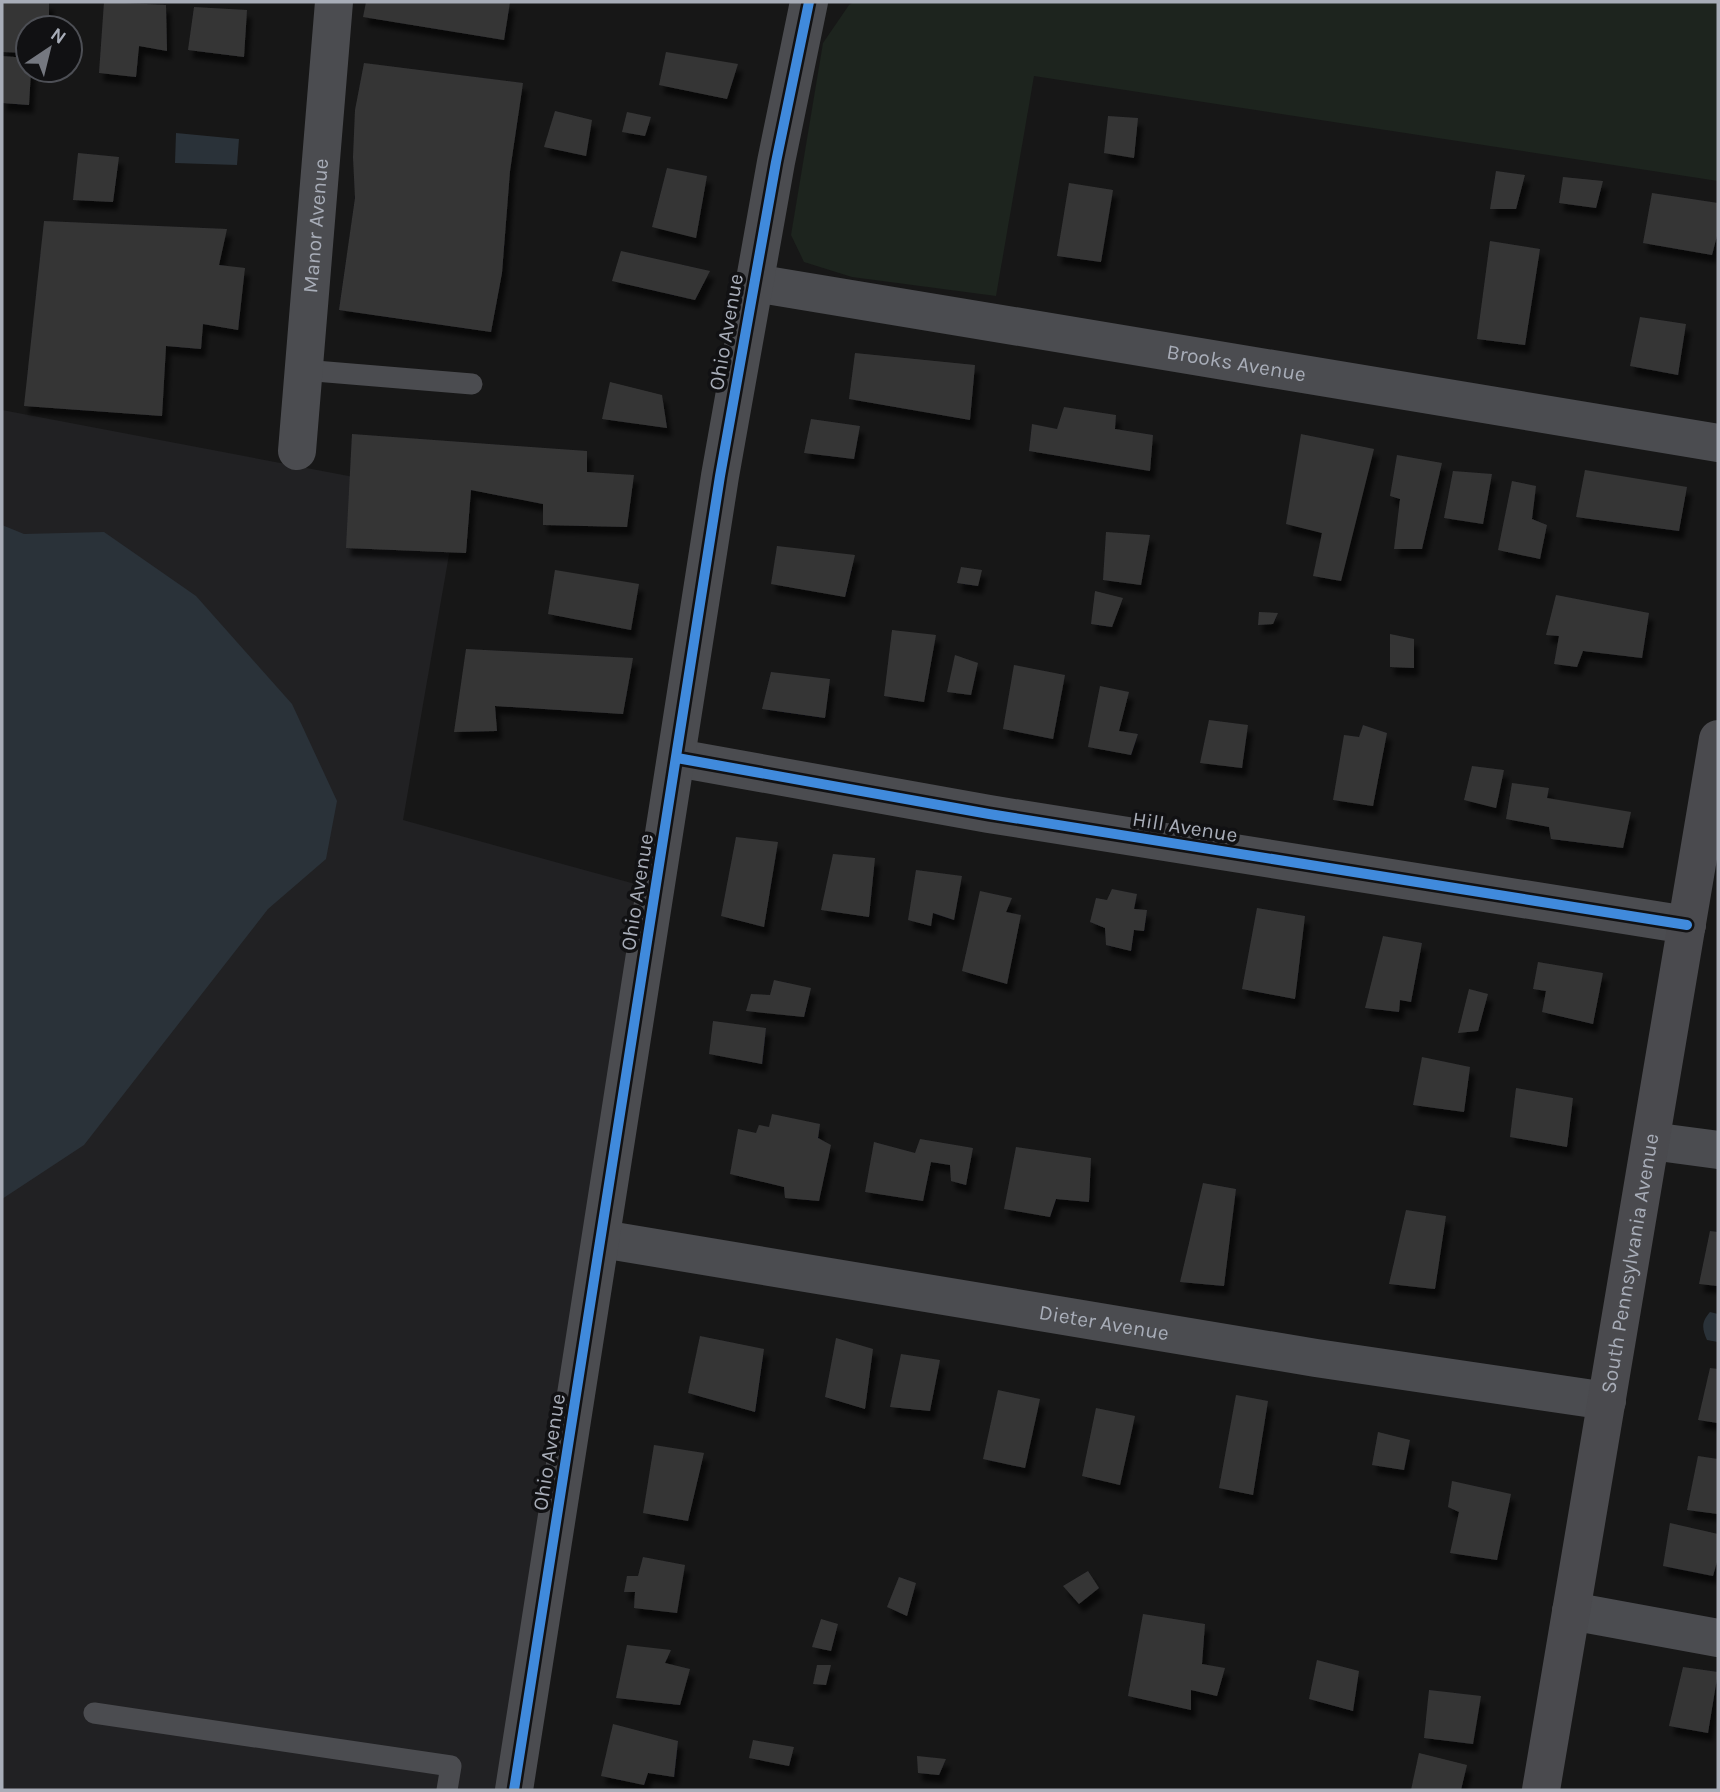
<svg xmlns="http://www.w3.org/2000/svg" width="1720" height="1792" viewBox="0 0 1720 1792" font-family="Karla,sans-serif">
<style>
.built{fill:#212123}
.green{fill:#1d241e}
.water{fill:#2a3239}
.building{fill:#353536;filter:url(#shadow)}
.lines{fill:none;stroke-linecap:round;stroke-linejoin:round}
.lane{stroke:#4b4c50;stroke-width:21}
.street{stroke:#4b4c50;stroke-width:38}
.secondary{stroke:#4a4a4e;stroke-width:38}
.cycleway-casing{stroke:#111113;stroke-width:15}
.cycleway{stroke:#408adc;stroke-width:10}
.labels{text-anchor:middle;dominant-baseline:central;stroke-width:7;stroke-linejoin:round;paint-order:stroke}
.street-label{font-size:21px;fill:#a8adb8;stroke:#111113}
</style>
<defs>
<filter id="shadow"><feDropShadow dx="4.5" dy="8" stdDeviation="2" flood-color="#0009"/></filter>
</defs>
<rect width="100%" height="100%" fill="#171717"/>
<path class="built" d="M2,410L459,497L403,820L657,890L514,1790H2Z"/>
<path class="green" d="M854,2H1718V181L1034,76L996,296L852,277L804,262L791,235L823,43L849,5Z"/>
<path class="water" d="M176,133L239,139L237,165L175,163Z
M2,525L24,534L104,532L196,596L292,704L337,801L326,859L268,909L84,1145L2,1199Z
M1710,1312L1718,1314V1342L1707,1340C1702,1329 1701,1322 1710,1312Z"/>
<path class="building" d="M2,2H49V28H28V53L2,52Z
M104,2L166,5L167,51L139,46L136,77L99,73Z
M366,2H510L504,40L363,17Z
M194,7L247,10L244,57L188,50Z
M666,52L738,64L727,99L659,85Z
M2,56L28,58V70H31L29,105L2,103Z
M364,63L523,83L510,171L502,273L491,332L339,310L355,198L353,157L355,110Z
M555,111L592,120L586,156L544,147Z
M627,112L651,117L645,136L622,132Z
M1108,116L1138,118L1134,158L1104,153Z
M78,153L119,157L113,202L73,200Z
M667,168L707,176L696,238L652,227Z
M1496,171L1525,175L1516,209H1490Z
M1563,177L1603,181L1596,208L1559,203Z
M1069,183L1113,190L1101,262L1057,256Z
M1652,193L1718,203V232L1712,255L1643,243Z
M44,221L227,229L219,265L245,268L238,330L203,324L201,349L166,346L162,416L24,406Z
M1490,241L1540,249L1525,345L1477,339Z
M621,251L710,271L695,300L612,281Z
M1640,317L1686,324L1678,375L1630,366Z
M855,353L975,365L970,420L849,399Z
M610,382L662,395L667,428L602,419Z
M1064,407L1116,415L1115,429L1153,435L1150,471L1029,451L1032,424L1057,429Z
M811,419L860,426L854,459L804,453Z
M352,434L587,451V472L634,475L627,527L543,525V504L471,490L466,553L346,548Z
M1301,434L1374,449L1341,581L1313,576L1322,533L1286,524Z
M1397,455L1442,463L1422,549H1394L1400,499L1390,496Z
M1585,470L1687,487L1679,531L1576,517Z
M1453,471L1492,474L1483,524L1444,518Z
M1512,481L1536,486L1532,519L1547,525L1540,559L1498,550Z
M1106,532L1150,535L1141,585L1103,580Z
M777,546L855,555L845,597L771,584Z
M961,567L982,570L978,586L957,583Z
M555,570L639,584L631,630L548,614Z
M1095,591L1123,598L1112,627L1091,624Z
M1556,595L1649,613L1642,658L1583,651L1577,667L1554,664L1559,636L1546,635Z
M1259,612L1278,613L1273,624L1258,625Z
M892,630L936,635L924,702L884,696Z
M1390,634L1414,639V668L1390,667Z
M466,649L633,658L623,714L495,706L497,731L454,732Z
M955,655L978,663L971,695L947,692Z
M1014,665L1065,675L1053,739L1003,729Z
M771,672L830,679L825,718L762,709Z
M1100,686L1129,692L1119,731L1138,734L1131,755L1088,747Z
M1209,720L1248,725L1242,768L1200,763Z
M1363,725L1387,733L1373,806L1333,800L1344,735L1359,737Z
M1472,766L1504,770L1496,808L1464,800Z
M1512,783L1549,788L1547,798L1631,812L1623,848L1551,839L1549,827L1506,819Z
M736,837L778,842L764,927L721,916Z
M833,854L875,858L869,917L821,910Z
M916,870L962,876L954,920L933,913L931,926L908,920Z
M1112,889L1137,894L1134,909L1147,910L1144,931L1134,930L1131,951L1106,945L1105,928L1090,922L1096,898L1107,900Z
M980,891L1012,898L1006,912L1021,915L1007,984L962,971Z
M1257,908L1305,916L1295,999L1242,989Z
M1383,936L1422,943L1411,1002L1400,1000L1399,1012L1365,1008Z
M1538,962L1603,973L1593,1024L1542,1012L1546,991L1533,989Z
M774,980L811,988L804,1017L746,1011L751,994L770,995Z
M1469,989L1488,994L1478,1031L1458,1033Z
M713,1021L766,1028L762,1064L709,1054Z
M1422,1057L1470,1067L1464,1112L1413,1105Z
M1516,1088L1573,1098L1567,1147L1510,1137Z
M772,1114L820,1124L818,1138L831,1145L819,1201L785,1198L784,1187L730,1174L738,1129L756,1133L759,1125L769,1127Z
M920,1139L973,1148L966,1185L951,1181L950,1165L931,1162L923,1201L865,1192L874,1142L915,1153Z
M1016,1147L1091,1158L1089,1202L1056,1199L1050,1217L1004,1209Z
M1203,1183L1236,1189L1224,1286L1180,1282Z
M1406,1210L1446,1216L1435,1289L1389,1284Z
M1710,1231L1718,1232V1286L1699,1284Z
M700,1336L764,1349L755,1412L688,1393Z
M836,1338L873,1349L865,1409L825,1397Z
M901,1354L940,1360L930,1411L890,1407Z
M1710,1368L1718,1369V1423L1698,1420Z
M998,1390L1040,1399L1025,1468L983,1459Z
M1236,1395L1268,1401L1253,1495L1219,1488Z
M1096,1408L1135,1416L1120,1485L1082,1476Z
M1378,1432L1410,1440L1404,1470L1372,1465Z
M654,1445L704,1453L688,1521L643,1513Z
M1698,1456L1718,1459V1514L1687,1510Z
M1452,1481L1511,1494L1497,1560L1450,1553L1459,1512L1448,1507Z
M1670,1523L1718,1534V1558L1713,1576L1663,1566Z
M643,1557L685,1565L677,1613L634,1608L635,1592H624L627,1576H638Z
M1088,1571L1099,1588L1079,1604L1063,1586Z
M899,1577L916,1583L907,1616L887,1607Z
M1143,1614L1205,1624L1202,1664L1225,1668L1217,1696L1191,1690V1710L1128,1696Z
M821,1619L838,1624L831,1651L812,1647Z
M627,1645L671,1650L665,1663L690,1669L680,1705L616,1698Z
M1317,1660L1359,1671L1353,1711L1309,1699Z
M817,1665H831L826,1685L813,1684Z
M1683,1667L1718,1672L1708,1733L1669,1726Z
M1429,1690L1481,1696L1473,1744L1424,1738Z
M613,1724L678,1741L674,1777L648,1773L644,1785L601,1776Z
M753,1740L794,1747L789,1766L749,1758Z
M1419,1753L1467,1765L1461,1790H1411Z
M917,1756L946,1759L939,1775L918,1773Z"/>
<g class="lines">
<path class="lane" d="M303,370L472,384
M94,1713L451,1766L447,1790"/>
<g class="street">
<path id="s1" d="M755,283L1718,443"/>
<path id="s2" d="M297,451L334,2"/>
<path d="M677,758L989,814L1687,925"/>
<path d="M1651,1141L1718,1150"/>
<path id="s3" d="M602,1239L1316,1358L1607,1401"/>
<path d="M1571,1611L1718,1638"/>
<path d="M514,1790L720,476L776,162L809,2"/>
</g>
<path class="secondary" id="s4" d="M1541,1790L1718,739"/>
<g class="cycleway-casing">
<path id="cycleway" d="M677,758L989,814L1687,925
M514,1790L720,476L776,162L809,2"/>
</g>
<use href="#cycleway" class="cycleway"/>
</g>
<g class="labels">
<g class="street-label">
<text stroke="none"><textPath href="#s2" startOffset="226">Manor Avenue</textPath></text>
<text transform="translate(726 332) rotate(-80)">Ohio Avenue</text>
<text stroke="none"><textPath href="#s1" startOffset="488">Brooks Avenue</textPath></text>
<text transform="translate(1185 827) rotate(9)">Hill Avenue</text>
<text transform="translate(637 892) rotate(-81)">Ohio Avenue</text>
<text stroke="none"><textPath href="#s4" startOffset="534">South Pennsylvania Avenue</textPath></text>
<text stroke="none"><textPath href="#s3" startOffset="509">Dieter Avenue</textPath></text>
<text transform="translate(549 1452) rotate(-81)">Ohio Avenue</text>
</g>
</g>
<rect width="1720" height="1792" fill="none" stroke="#a8adb8" stroke-width="7"/>
<g transform="translate(49 49) rotate(35)"><circle r="33" fill="#111113" stroke="#4d4f55" stroke-width="2"/>
<path d="M0-5L12 26L0 18L-12 26Z" fill="#757880"/>
<text y="-10" font-size="19" font-weight="bold" text-anchor="middle" fill="#a8adb8">N</text>
</g>
</svg>
